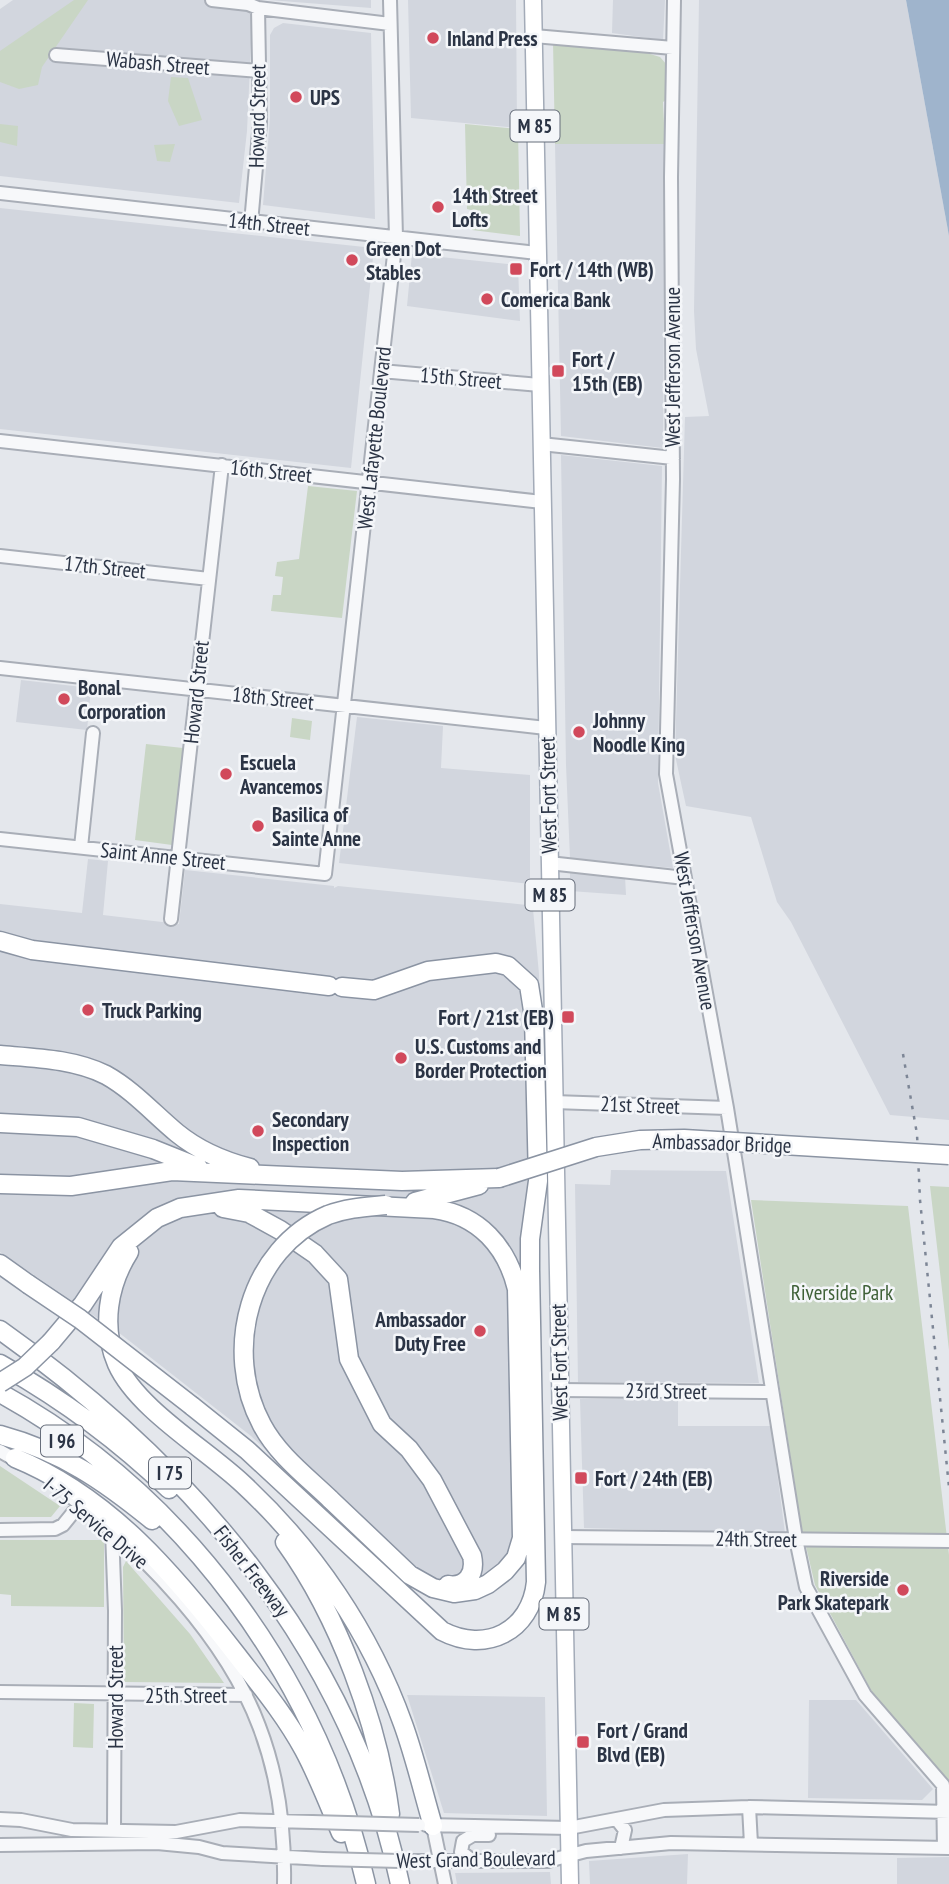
<svg xmlns="http://www.w3.org/2000/svg" width="949" height="1884" viewBox="0 0 949 1884" font-family="'PT Sans Narrow',sans-serif">
<style>
.built{fill:#d2d6de}
.green{fill:#c9d6c5}
.water{fill:#9fb4cc}
.lines{fill:none;stroke-linecap:round;stroke-linejoin:round}
.minor-casing{stroke:#a9aeb7;stroke-width:16}
.major-casing{stroke:#a3abb8;stroke-width:19}
.highway-casing{stroke:#8b94a3;stroke-width:21}
.minor{stroke:#f7f8fa;stroke-width:12}
.major{stroke:#fff;stroke-width:16}
.highway{stroke:#fff;stroke-width:18}
.rail{stroke:#7d8696;stroke-width:2.5;stroke-dasharray:3.5 7;stroke-linecap:butt}
.minor-bridge-casing{stroke:#a9aeb7;stroke-width:16;stroke-linecap:butt}
.highway-bridge-casing{stroke:#8b94a3;stroke-width:21;stroke-linecap:butt}
.minor-bridge{stroke:#f7f8fa;stroke-width:12}
.highway-bridge{stroke:#fff;stroke-width:18}
.poi-dot{fill:#d1495b;stroke:#f4f6f9;stroke-width:2.5}
.labels{text-anchor:middle;dominant-baseline:central;stroke-width:5;stroke-linejoin:round;paint-order:stroke}
.shield{fill:#f4f6f9;stroke:#676e7b;stroke-width:2}
.shield-label{font-size:19px;font-weight:bold;fill:#2b3445}
.poi-label{font-size:21px;font-weight:bold;fill:#2b3445;stroke:#f4f6f9;text-anchor:start}
.street-label{font-size:21px;fill:#2b3445;stroke:#f4f6f9}
.park-label{font-size:21px;fill:#3f6138;stroke:#f4f6f9}
</style>
<rect width="100%" height="100%" fill="#e4e7ec"/>
<path class="built" d="M13,0H253L247,131L239,203L0,176V9Z
M269,0H371V8Z
M408,0H516L517,128L411,118Z
M613,0H665L663,40L612,33Z
M699,0H906L949,236V1120L890,1115L791,922L777,902L751,817L686,806L675,755L685,417L709,416L696,349L694,311Z
M283,23L371,33L375,219L263,205L270,118V35L274,28Z
M555,144H665L663,448L561,436Z
M0,208L374,248L351,468L0,429Z
M412,254L518,265L520,321L407,306Z
M561,455L662,466L658,783L673,868L570,858L566,765Z
M21,680L91,688L87,730L16,722Z
M357,717L443,726L441,768L530,775V884L339,863Z
M88,859L108,861L103,915L179,924L185,870L334,886V888L338,886L527,905L533,909L539,974L544,1184L538,1233L530,1532L510,1576L424,1592L412,1586L251,1436L118,1332L0,1252V904L82,913Z
M570,871L625,876L626,895L570,891Z
M611,1170L726,1171L759,1383L578,1382L575,1184L610,1185Z
M678,1398V1426H771L785,1533L584,1528L580,1399Z
M407,1695L545,1697L547,1816L444,1813Z
M809,1700H856L933,1789L922,1800L808,1798Z
M688,1854L687,1884H590L589,1861Z
M949,1857V1884H897V1858Z
M550,1872L551,1884H457L455,1873Z"/>
<path class="green" d="M74,0H88L42,67L38,85L19,89L0,82V51Z
M553,42L640,51L660,57L667,65L666,100L663,102L665,144H555Z
M171,77L188,78L202,120L179,126L168,101Z
M0,124L18,126L17,146L0,142Z
M465,124L518,129L520,236L472,230L471,210L467,209Z
M175,144L170,162L157,161L154,145Z
M308,486L357,491L342,618L271,611L273,595H281L283,577L275,576L277,562L299,559Z
M292,718L312,721L310,740L290,737Z
M146,744L183,748L172,845L135,840Z
M930,1186L949,1187V1350Z
M751,1200L908,1206L949,1555V1783L872,1692L815,1585L801,1525Z
M0,1466L60,1506L51,1517H0Z
M0,1540H104V1607L11,1606V1595L0,1594Z
M126,1561L190,1634L224,1683L124,1682L123,1567Z
M74,1703L94,1704L93,1748L73,1747Z"/>
<path class="water" d="M906,0H949V236Z"/>
<g class="lines">
<g class="minor-casing">
<path id="minor" d="M212,0L248,4L258,8L390,24
M674,0L671,177L673,479L666,774L727,1108L796,1539L806,1587L865,1695L943,1785L944,1848
M534,36L673,48
M56,55L259,71
M0,193L537,253
M251,223L260,122L258,8
M381,371L540,385
M0,441L542,502
M541,444L673,458
M0,556L209,579
M0,668L546,728
M0,839L325,874L396,237L390,0
M81,847L93,733
M549,863L685,878
M171,919L222,465
M554,1102L727,1108
M560,1390L772,1392
M0,1451L21,1463
M71,1497C145,1554 226,1638 259,1726C278,1775 285,1832 284,1884
M0,1530L55,1529L63,1525L80,1504
M112,1531L115,1611L114,1831
M563,1537L949,1541
M0,1692L246,1695
M749,1807L751,1844
M0,1819L21,1820L72,1830L176,1832L240,1820L312,1822
M618,1821L625,1830L621,1848
M426,1825L569,1828L664,1810L749,1807L949,1812
M433,1826L445,1884
M0,1845L157,1843L199,1847L222,1853L323,1859
M400,1861H548L586,1851L671,1843L949,1848
M473,1861L461,1852L463,1841L473,1835H489"/>
</g>
<g class="major-casing">
<path id="major" d="M533,0L570,1884"/>
</g>
<g class="highway-casing">
<path id="highway" d="M0,941L32,950L329,986
M0,1055C35,1058 74,1059 106,1075C133,1090 154,1114 177,1133C199,1151 223,1161 250,1168
M0,1123L78,1127L153,1149L198,1167
M0,1184L71,1186L172,1171L402,1181L499,1178
M415,1202L479,1185
M223,1208L249,1213L280,1230L315,1254L338,1279L349,1359L382,1424L409,1449L432,1480L472,1556C476,1574 466,1588 448,1585
M129,1252C108,1285 101,1327 117,1364C137,1409 206,1449 243,1484C314,1550 370,1632 403,1724C415,1757 423,1792 433,1826
M0,1264L28,1284
M0,1330C191,1465 351,1650 400,1884
M51,1342L83,1304L121,1247L157,1218L180,1208L239,1199L434,1209C479,1215 507,1247 517,1289L522,1538L516,1558L505,1571L488,1584L475,1590L454,1593L433,1588L410,1575L330,1499
M0,1364C62,1399 118,1440 169,1489
M0,1393C185,1495 319,1678 366,1884
M192,1406L247,1450L442,1631C486,1654 531,1631 536,1582L530,1270V1239L538,1181L534,1017L529,985L508,966L496,963L428,971L374,990L342,987
M0,1435C62,1452 103,1480 152,1520
M15,1458C110,1497 175,1575 236,1654C260,1685 285,1715 304,1750C318,1776 329,1805 341,1833
M285,1542C339,1617 378,1723 390,1814"/>
</g>
<use href="#minor" class="minor"/>
<use href="#major" class="major"/>
<use href="#highway" class="highway"/>
<path class="rail" d="M903,1054L917,1134L920,1200L949,1487"/>
<g class="minor-bridge-casing">
<path id="minor-bridge" d="M312,1822L419,1825
M323,1859L400,1861"/>
</g>
<g class="highway-bridge-casing">
<path id="highway-bridge" d="M499,1178L596,1147L640,1140L684,1139L949,1155
M28,1284L80,1319L192,1406
M0,1383L25,1367L51,1342
M330,1499C306,1476 278,1455 262,1425C222,1351 249,1249 328,1215C347,1208 366,1207 386,1205"/>
</g>
<use href="#minor-bridge" class="minor-bridge"/>
<use href="#highway-bridge" class="highway-bridge"/>
</g>
<g class="poi-dot">
<circle cx="433" cy="38" r="7"/>
<circle cx="296" cy="97" r="7"/>
<circle cx="438" cy="207" r="7"/>
<circle cx="352" cy="260" r="7"/>
<rect x="509" y="262" width="14" height="14" rx="3.5"/>
<circle cx="487" cy="299" r="7"/>
<rect x="551" y="364" width="14" height="14" rx="3.5"/>
<circle cx="64" cy="699" r="7"/>
<circle cx="579" cy="732" r="7"/>
<circle cx="226" cy="774" r="7"/>
<circle cx="258" cy="826" r="7"/>
<circle cx="88" cy="1010" r="7"/>
<rect x="561" y="1010" width="14" height="14" rx="3.5"/>
<circle cx="401" cy="1058" r="7"/>
<circle cx="258" cy="1131" r="7"/>
<circle cx="480" cy="1331" r="7"/>
<rect x="574" y="1471" width="14" height="14" rx="3.5"/>
<circle cx="903" cy="1590" r="7"/>
<rect x="576" y="1735" width="14" height="14" rx="3.5"/>
</g>
<g class="labels">
<g class="shield">
<rect x="510.5" y="110.5" width="49" height="31" rx="5"/>
<rect x="525.5" y="879.5" width="49" height="31" rx="5"/>
<rect x="41" y="1425.5" width="42" height="31" rx="5"/>
<rect x="149" y="1457.5" width="42" height="31" rx="5"/>
<rect x="539.5" y="1598.5" width="49" height="31" rx="5"/>
</g>
<g class="shield-label">
<text x="535" y="126">M 85</text>
<text x="550" y="895">M 85</text>
<text x="62" y="1441">I 96</text>
<text x="170" y="1473">I 75</text>
<text x="564" y="1614">M 85</text>
</g>
<g class="poi-label">
<text x="447" y="38">Inland Press</text>
<text x="310" y="97">UPS</text>
<text x="452" y="195">14th Street<tspan x="452" dy="24">Lofts</tspan></text>
<text x="366" y="248">Green Dot<tspan x="366" dy="24">Stables</tspan></text>
<text x="530" y="269">Fort / 14th (WB)</text>
<text x="501" y="299">Comerica Bank</text>
<text x="572" y="359">Fort /<tspan x="572" dy="24">15th (EB)</tspan></text>
<text x="78" y="687">Bonal<tspan x="78" dy="24">Corporation</tspan></text>
<text x="593" y="720">Johnny<tspan x="593" dy="24">Noodle King</tspan></text>
<text x="240" y="762">Escuela<tspan x="240" dy="24">Avancemos</tspan></text>
<text x="272" y="814">Basilica of<tspan x="272" dy="24">Sainte Anne</tspan></text>
<text x="102" y="1010">Truck Parking</text>
<text x="554" y="1017" text-anchor="end">Fort / 21st (EB)</text>
<text x="415" y="1046">U.S. Customs and<tspan x="415" dy="24">Border Protection</tspan></text>
<text x="272" y="1119">Secondary<tspan x="272" dy="24">Inspection</tspan></text>
<text x="466" y="1319" text-anchor="end">Ambassador<tspan x="466" dy="24">Duty Free</tspan></text>
<text x="595" y="1478">Fort / 24th (EB)</text>
<text x="889" y="1578" text-anchor="end">Riverside<tspan x="889" dy="24">Park Skatepark</tspan></text>
<text x="597" y="1730">Fort / Grand<tspan x="597" dy="24">Blvd (EB)</tspan></text>
</g>
<g class="street-label">
<text transform="translate(158 63) rotate(5)">Wabash Street</text>
<text transform="translate(257 116) rotate(-89)">Howard Street</text>
<text transform="translate(269 224) rotate(6)">14th Street</text>
<text transform="translate(672 367) rotate(-90)">West Jefferson Avenue</text>
<text transform="translate(461 378) rotate(5)">15th Street</text>
<text transform="translate(374 438) rotate(-84)">West Lafayette Boulevard</text>
<text transform="translate(271 471) rotate(6)">16th Street</text>
<text transform="translate(105 567) rotate(6)">17th Street</text>
<text transform="translate(196 692) rotate(-84)">Howard Street</text>
<text transform="translate(273 698) rotate(6)">18th Street</text>
<text transform="translate(548 795) rotate(-91)">West Fort Street</text>
<text transform="translate(163 856) rotate(6)">Saint Anne Street</text>
<text transform="translate(695 931) rotate(80)">West Jefferson Avenue</text>
<text transform="translate(640 1105) rotate(2)">21st Street</text>
<text transform="translate(722 1143) rotate(2)">Ambassador Bridge</text>
<text transform="translate(559 1362) rotate(-91)">West Fort Street</text>
<text transform="translate(666 1391) rotate(1)">23rd Street</text>
<text transform="translate(96 1523) rotate(40)">I-75 Service Drive</text>
<text transform="translate(756 1539) rotate(1)">24th Street</text>
<text transform="translate(252 1571) rotate(52)">Fisher Freeway</text>
<text x="186" y="1695">25th Street</text>
<text transform="translate(115 1697) rotate(-90)">Howard Street</text>
<text transform="translate(476 1859) rotate(-1)">West Grand Boulevard</text>
</g>
<g class="park-label">
<text x="842" y="1292">Riverside Park</text>
</g>
</g>
</svg>
